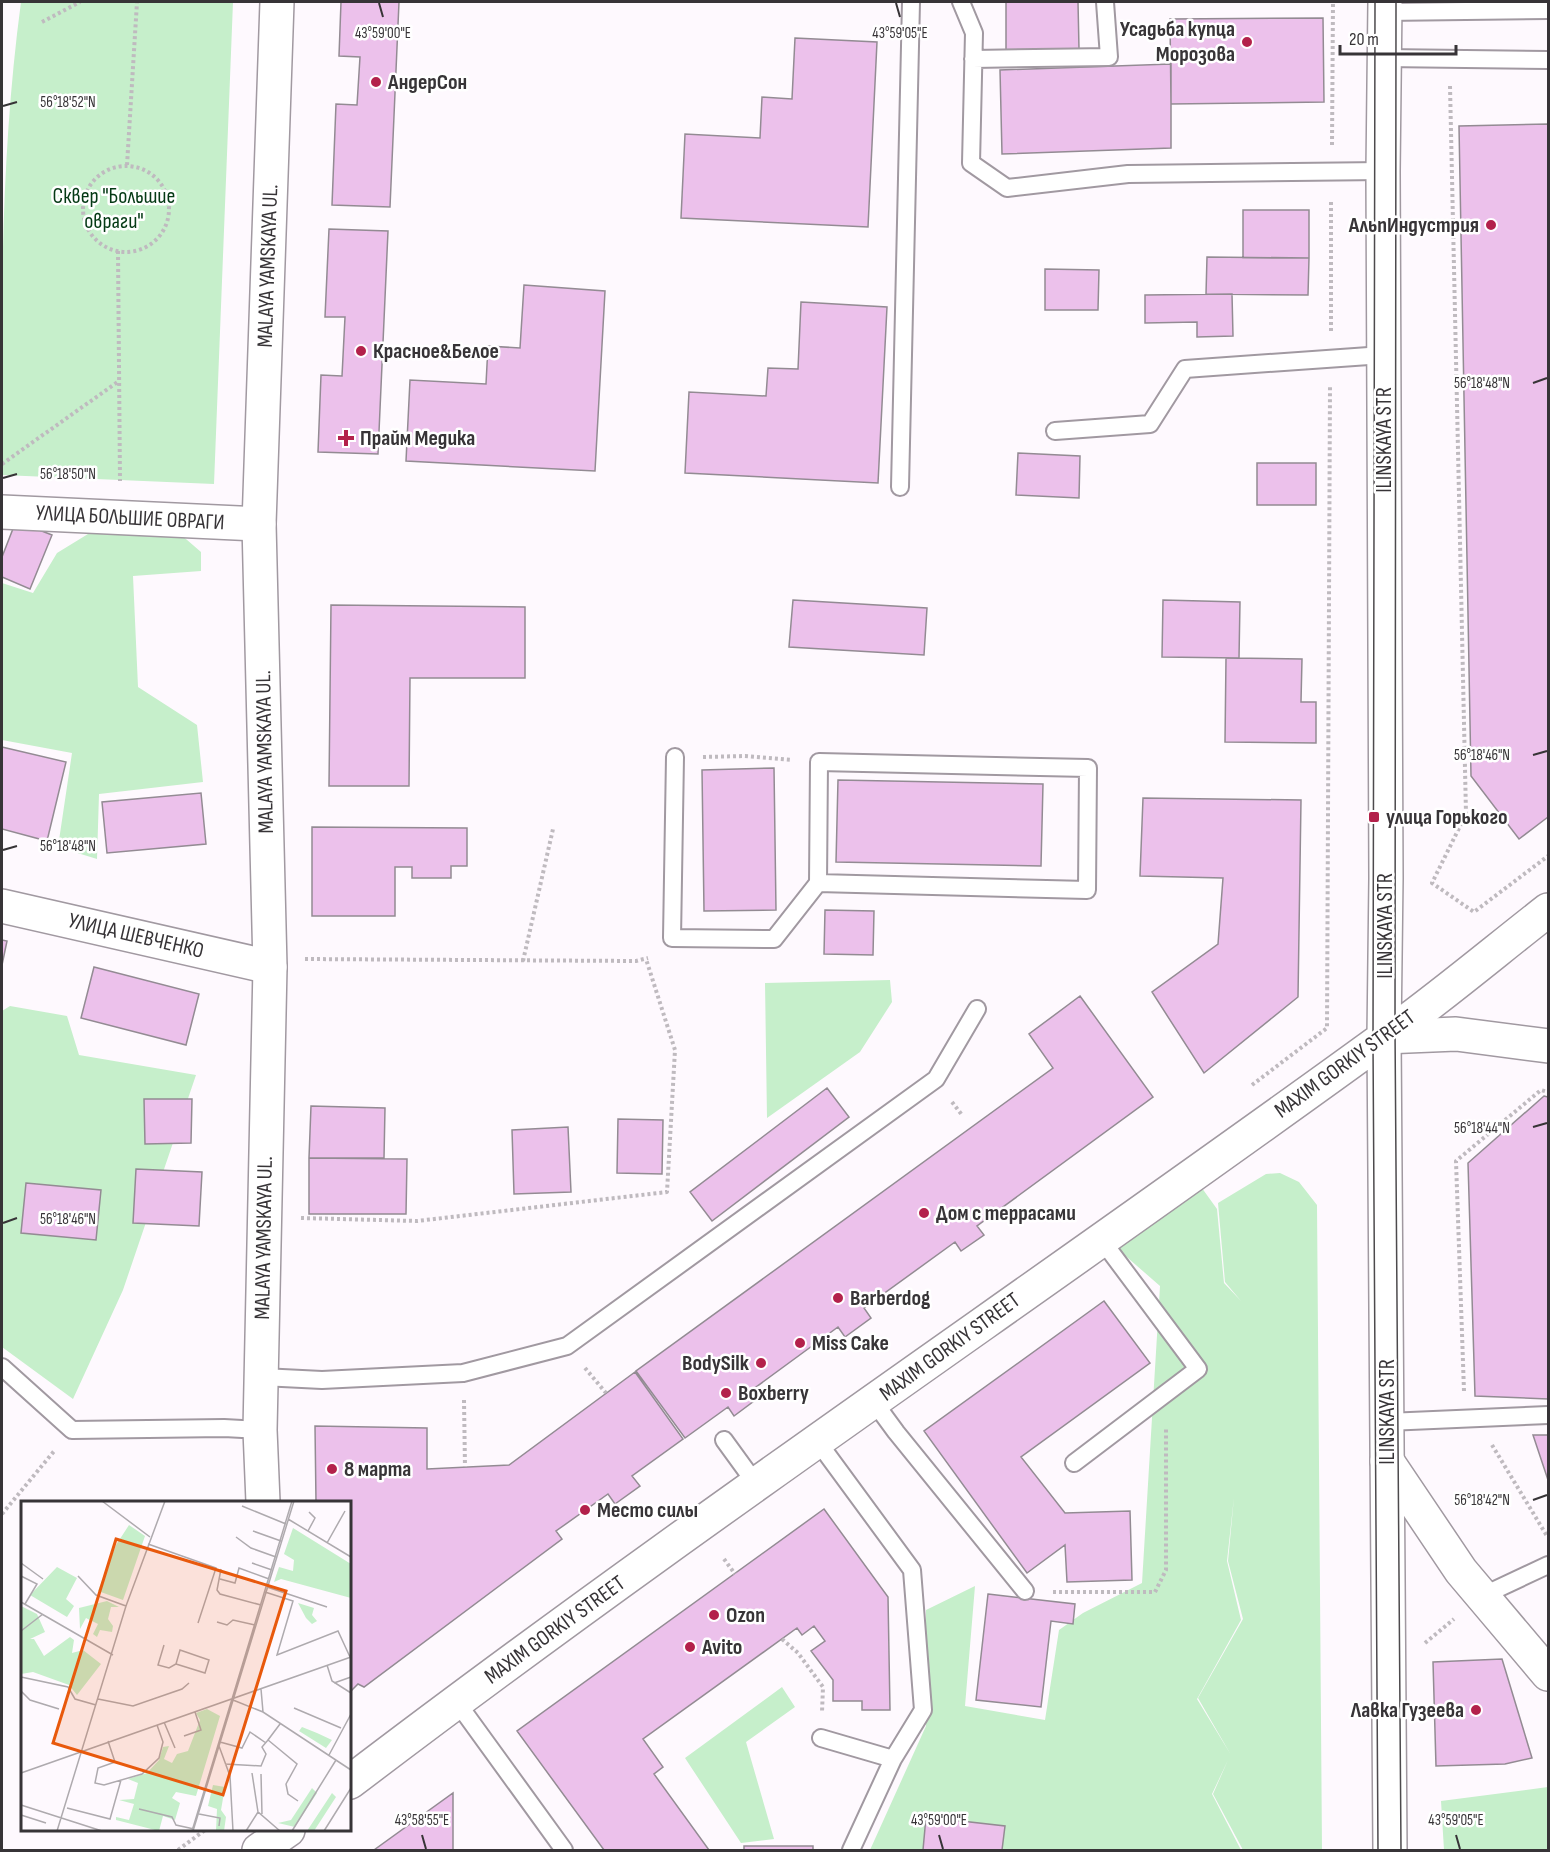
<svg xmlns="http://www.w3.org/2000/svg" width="1550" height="1852" viewBox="0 0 1550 1852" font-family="'Sofia Sans Condensed',sans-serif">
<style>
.green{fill:#c6efcb;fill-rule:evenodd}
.building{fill:#ecc1eb;stroke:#938b93;stroke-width:1.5}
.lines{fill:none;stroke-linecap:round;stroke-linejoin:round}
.lane-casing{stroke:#a199a1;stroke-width:20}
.street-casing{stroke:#a199a1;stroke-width:36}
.secondary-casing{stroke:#a199a1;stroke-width:36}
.path{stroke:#bfbabf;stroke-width:4;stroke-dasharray:3 3;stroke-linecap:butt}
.lane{stroke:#fff;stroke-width:16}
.street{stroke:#fff;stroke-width:33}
.secondary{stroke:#fff;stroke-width:33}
.tram{stroke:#4d4a4d;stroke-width:1.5}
.ticks{fill:none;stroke:#373437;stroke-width:2}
.poi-dot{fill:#b3214b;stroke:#fff;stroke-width:2}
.labels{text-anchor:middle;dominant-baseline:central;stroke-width:5;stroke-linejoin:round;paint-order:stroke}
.poi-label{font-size:22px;font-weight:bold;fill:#373437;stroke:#fff;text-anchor:start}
.park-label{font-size:22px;fill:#053a15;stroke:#fff}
.street-label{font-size:22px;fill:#373437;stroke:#fff}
.inset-road{fill:none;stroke:#aeaaae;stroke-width:1.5}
.view{fill:#e8590c;fill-opacity:0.15;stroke:#e8590c;stroke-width:3}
.inset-edge{fill:none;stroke:#373437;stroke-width:3}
.ticks-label{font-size:15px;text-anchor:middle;fill:#373437;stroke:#fff;stroke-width:5;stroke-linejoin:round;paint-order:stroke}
</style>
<rect width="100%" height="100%" fill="#fef9fe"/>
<path class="green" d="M21,2H233L214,484L2,475C1,317 0,158 21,2Z
M179,533L201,552V571L133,576L138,687L197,725L203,782L99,794L97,859L58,847L72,753L2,740V583L33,593L57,553L88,534Z
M890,980L892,1002L860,1052L767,1118L765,983Z
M10,1006L67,1016L79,1055L196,1075L123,1290L73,1399L2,1347V1011Z
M1280,1173L1299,1182L1317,1205L1322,1850H1243L1213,1794L1228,1760L1212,1794L1241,1850H870L926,1726V1610L975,1586L965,1706L1045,1720L1059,1630L1083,1613L1142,1583L1160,1286L1113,1245L1199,1184L1217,1209L1224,1283L1241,1301L1225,1282L1218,1203L1266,1174ZM1234,1497L1228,1561L1243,1619L1198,1698L1231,1755L1197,1699L1241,1620L1227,1561Z
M782,1687L795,1707L746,1742L774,1839L741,1843L685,1758Z
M1548,1787V1850H1444L1441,1801Z"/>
<path class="building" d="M341,2H399L390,207L332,205L336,104L357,105L360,57L339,56Z
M1006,2H1078L1079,49L1006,52Z
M1323,18L1324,102L1171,104L1170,19Z
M795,38L877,42L868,227L681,218L685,134L760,138L762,97L792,99Z
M1171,64V148L1002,154L1000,70Z
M1548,124V817L1519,839L1471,776L1459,126Z
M1243,210H1309V258H1243Z
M329,229L388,231L378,454L318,452L321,375L342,376L345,317H325Z
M1207,257L1309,258L1308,295L1206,294Z
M1045,269L1099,270L1098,310H1045Z
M524,285L605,291L595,471L406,461L410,380L486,384L488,346L520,348Z
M1232,294L1233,336L1197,337V322L1145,323V295Z
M801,302L887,307L878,483L685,473L689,392L766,396L768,368L798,369Z
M1018,453L1080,456L1079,498L1016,495Z
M1257,463H1316V505H1257Z
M16,521L52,535L30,589L2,577V557Z
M793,600L927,608L924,655L789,647Z
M1163,600L1240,602L1239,658L1162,657Z
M331,605L525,607V678H410L409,786H329Z
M1226,658L1302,659L1301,702H1316V743L1225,742Z
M2,747L66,762L47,841L2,829Z
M774,768L776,910L704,911L702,770Z
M838,780L1043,784L1041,866L836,862Z
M201,793L206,844L107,853L102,802Z
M1143,798L1301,800L1298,997L1204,1073L1152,992L1218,944L1223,878L1140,876Z
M312,827L467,828V866H451V878H412V867H395V916H312Z
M825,910L874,911L873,955L824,954Z
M2,940L7,941L2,965Z
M94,967L199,994L186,1045L81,1018Z
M1080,996L1153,1097L977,1226L984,1235L961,1251L955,1242L864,1308L871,1318L845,1337L838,1327L752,1390L758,1398L734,1416L728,1407L685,1438L636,1371L1053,1068L1029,1034Z
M827,1088L849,1117L712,1221L690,1192Z
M1544,1096L1548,1097V1399L1475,1396L1468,1163Z
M144,1099H192L191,1143L145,1144Z
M311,1106L385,1108L384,1158H309Z
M618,1119L663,1120L662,1174L617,1173Z
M568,1127L571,1192L514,1194L512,1130Z
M309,1158L407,1159L406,1214H309Z
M136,1169L202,1172L199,1226L133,1223Z
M26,1183L101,1190L96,1240L21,1233Z
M1104,1301L1150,1363L1021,1457L1065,1513L1130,1511L1132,1580L1067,1582L1065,1545L1027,1573L924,1431Z
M635,1372L683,1439L632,1476L640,1486L615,1504L608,1494L556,1531L562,1539L364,1687L358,1684L350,1692V1502H316L315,1426L427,1428V1469L509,1465Z
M1533,1435H1548V1480Z
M824,1509L888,1597L890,1710H862V1701H833V1680L811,1651L825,1641L814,1626L802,1635L797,1628L643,1739L663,1767L654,1774L709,1850H604L517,1731Z
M988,1594L1075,1604L1073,1624L1051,1621L1041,1707L976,1700Z
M1502,1659L1532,1758L1505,1764L1436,1766L1433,1662Z
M453,1793V1850H374Z
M926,1817L1005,1826L1002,1850H923Z
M744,1846H813V1850H744Z"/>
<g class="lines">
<g class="lane-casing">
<path id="lane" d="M961,2L974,33L971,163L1007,188L1128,174L1383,171
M1385,12L1548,10
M1384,58L1548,60
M973,59L1109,57L1105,2
M1055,431L1150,424L1185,369L1383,355
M900,487L911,2
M675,757L672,938L774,939L818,883L819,762L1088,768L1087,890L818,883
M2,1367L72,1430L224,1428L260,1430
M262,1377L322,1380L463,1373L567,1346L936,1079L977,1009
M874,1402L896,1432L1025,1591
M1387,1422L1548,1415
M724,1440L756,1484
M818,1442L912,1570L923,1710L893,1759L851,1850
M1074,1463L1198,1369L1101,1239
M1482,1596L1548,1565
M456,1701L564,1850
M821,1738L893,1759"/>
</g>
<g class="street-casing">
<path id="street" d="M2,512L259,524
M2,906L270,967
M1384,1037L1456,1034L1548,1046
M1387,1461L1461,1571L1548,1674"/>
</g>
<g class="secondary-casing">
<path id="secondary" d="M1385,2L1383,171L1386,878L1384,1037L1390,1850
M263,1502L260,1430L270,967L259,524L277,2
M350,1782C691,1522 1049,1282 1396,1029C1448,991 1498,949 1548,910
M259,1850L288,1830"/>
</g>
<path class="path" d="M42,22L80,2
M1450,86L1466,814L1432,883L1474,912L1548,856
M1332,145L1333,2
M127,165L137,2
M83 209a43 43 0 1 1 86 0a43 43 0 1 1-86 0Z
M118,251L120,481
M1331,331V200
M2,464L119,381
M703,757L745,756L792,760
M305,959L636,961L648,958
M523,961L553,829
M1252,1085L1327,1028L1330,386
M952,1102L962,1115
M301,1218L417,1221L667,1192L675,1050L646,959
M585,1368L606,1393
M1464,1391L1456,1161L1541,1090L1548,1092
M464,1400L465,1467
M1492,1445L1547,1536
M2,1514L55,1450
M724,1559L735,1574
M1053,1592H1155L1166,1570V1428
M782,1639L798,1653L823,1687L822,1712
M1425,1643L1454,1619
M178,1850L205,1830"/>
<use href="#lane" class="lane"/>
<use href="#street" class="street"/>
<use href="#secondary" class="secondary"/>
<path class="tram" d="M1375,2L1373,1044L1378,1850
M1396,2L1395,1029L1401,1850"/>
</g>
<path class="ticks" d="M379,3L383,17M896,3L900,17M3,106L17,102M1533,383L1547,378M3,478L17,474M1533,755L1547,751M3,850L17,846M1533,1127L1547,1123M3,1223L17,1218M1533,1500L1547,1495M422,1835L426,1849M939,1835L943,1849M1456,1835L1460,1849"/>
<g class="poi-dot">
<circle cx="1247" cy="42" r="6"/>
<circle cx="376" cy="82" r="6"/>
<circle cx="1491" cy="225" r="6"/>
<circle cx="361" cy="351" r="6"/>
<path d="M343 429h6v6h6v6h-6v6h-6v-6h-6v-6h6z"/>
<rect x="1368" y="811" width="12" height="12" rx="3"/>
<circle cx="924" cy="1213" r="6"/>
<circle cx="838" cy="1298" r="6"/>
<circle cx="800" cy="1343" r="6"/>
<circle cx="761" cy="1363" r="6"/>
<circle cx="726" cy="1393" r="6"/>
<circle cx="332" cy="1469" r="6"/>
<circle cx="585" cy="1510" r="6"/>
<circle cx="714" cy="1615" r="6"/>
<circle cx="690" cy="1647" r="6"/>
<circle cx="1476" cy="1710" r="6"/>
</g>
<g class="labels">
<g class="poi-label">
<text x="1235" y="29" text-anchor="end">Усадьба купца<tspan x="1235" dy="25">Морозова</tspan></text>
<text x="388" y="82">АндерСон</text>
<text x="1479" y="225" text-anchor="end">АльпИндустрия</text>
<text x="373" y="351">Красное&amp;Белое</text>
<text x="360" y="438">Прайм Медика</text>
<text x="1386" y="817">улица Горького</text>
<text x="936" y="1213">Дом с террасами</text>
<text x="850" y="1298">Barberdog</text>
<text x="812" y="1343">Miss Cake</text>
<text x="749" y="1363" text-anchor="end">BodySilk</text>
<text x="738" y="1393">Boxberry</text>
<text x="344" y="1469">8 марта</text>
<text x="597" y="1510">Место силы</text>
<text x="726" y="1615">Ozon</text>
<text x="702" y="1647">Avito</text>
<text x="1464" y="1710" text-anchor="end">Лавка Гузеева</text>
</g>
<g class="park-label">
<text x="114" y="196">Сквер "Большие<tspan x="114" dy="25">овраги"</tspan></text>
</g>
<g class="street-label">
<text transform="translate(268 266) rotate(-88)">MALAYA YAMSKAYA UL.</text>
<text transform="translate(1384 440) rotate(-90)">ILINSKAYA STR</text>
<text transform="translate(130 518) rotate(3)">УЛИЦА БОЛЬШИЕ ОВРАГИ</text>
<text transform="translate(265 752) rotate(-91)">MALAYA YAMSKAYA UL.</text>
<text transform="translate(1385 926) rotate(-90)">ILINSKAYA STR</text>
<text transform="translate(136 936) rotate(13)">УЛИЦА ШЕВЧЕНКО</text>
<text transform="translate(1345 1064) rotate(-36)">MAXIM GORKIY STREET</text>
<text transform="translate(264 1238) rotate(-89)">MALAYA YAMSKAYA UL.</text>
<text transform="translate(950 1347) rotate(-36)">MAXIM GORKIY STREET</text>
<text transform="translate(1387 1412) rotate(-90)">ILINSKAYA STR</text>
<text transform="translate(555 1630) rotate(-36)">MAXIM GORKIY STREET</text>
</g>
</g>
<g transform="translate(21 1501)">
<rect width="330" height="330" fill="#fef9fe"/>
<path d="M108,24L124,35L102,99L77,90L95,44ZM272,27L330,63V97L260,78L253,81L258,66L272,70L273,59L263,53ZM36,66L56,77L45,98L53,105L46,116L9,94ZM86,100L98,106H90L87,118L92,125L91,131L79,129L76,136L72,133L77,123L65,117L59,128L58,107ZM277,102L293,107L291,114L296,120L291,123L285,117ZM0,105L16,113L24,131L9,138H13L23,155L49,136L53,139L51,152L62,149L80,163L56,194L48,184L12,171L0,173ZM186,208L199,215L175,295L155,291L151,297L159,302L154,319L142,315L138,330L95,319V316L108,319L113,303L98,299L113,298L117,282L107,278L126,272L138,259L142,246L148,245L143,258L151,262L156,253L167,250L179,219L175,212ZM281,226L296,232L311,239L305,247L278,230ZM192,284L204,286L200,309L205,316L203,330H195L196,308L187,305ZM291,287L296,292L274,326L257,322L270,319ZM311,292L315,296L293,330H286Z" fill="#c6efcb"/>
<path class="inset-road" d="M81,0L129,36M221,5L265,23M267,18L330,56M232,30L260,40M287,30L294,17L288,11M215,36L230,47L255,56M306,42L324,10M127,43L195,67L177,122M0,62L22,78M231,62L251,69M200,68L196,89L199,93L240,104M0,75L16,83L4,103M57,75L75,94L105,105M199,78L214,82L218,67L248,78M246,86L306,106M244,91L272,100L256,154L317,130L329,156M0,101L92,154M196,121L206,124L212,119L234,124M0,130L22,113M143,144L137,164L148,167L155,163L159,149L188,159L184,172L155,163M306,164L311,180L330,192M0,176L47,186L54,198L75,204M313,182L330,176M240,188L242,211M0,190L9,199L38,208M77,198L112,205L161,188L168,182M212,199L242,211L330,269M273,207L320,227M143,221L154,247M259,223L247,239L276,263L265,283L267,293L277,300M163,235L180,229L174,211M87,240L94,261L77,267L74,282L83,284L121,273L138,257L142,241L136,224M199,241L221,247L229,231L245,242M198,245L209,275L212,330M308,254L330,213M204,263L240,265L245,253L241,246L247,239M0,272L330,156M231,272L237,311M240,273L241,313M0,304L81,330M46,307L89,318L100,279M118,308L151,316L155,324L173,328M178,313L199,317L198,325M0,314L25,322M36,330L105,105L144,0M171,330L271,0M172,330L273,0M225,330L237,311L259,330M271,330L315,259M303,330L330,287"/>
<path class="view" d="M95,38L265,90L202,294L32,242Z"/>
<rect width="330" height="330" class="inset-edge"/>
</g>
<g class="ticks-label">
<text x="383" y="38">43°59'00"E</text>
<text x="900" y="38">43°59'05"E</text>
<text x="68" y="107">56°18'52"N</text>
<text x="1482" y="388">56°18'48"N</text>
<text x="68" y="479">56°18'50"N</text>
<text x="1482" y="760">56°18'46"N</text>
<text x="68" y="851">56°18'48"N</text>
<text x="1482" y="1133">56°18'44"N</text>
<text x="68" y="1224">56°18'46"N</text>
<text x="1482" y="1505">56°18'42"N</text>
<text x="422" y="1825">43°58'55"E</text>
<text x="939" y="1825">43°59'00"E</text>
<text x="1456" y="1825">43°59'05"E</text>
</g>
<rect width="1550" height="1852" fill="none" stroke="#373437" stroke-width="6"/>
<path d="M1340 45v9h116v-9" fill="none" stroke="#373437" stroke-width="3"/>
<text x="1349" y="45" font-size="18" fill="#373437" stroke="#ffffff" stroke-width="4.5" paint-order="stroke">20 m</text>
</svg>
